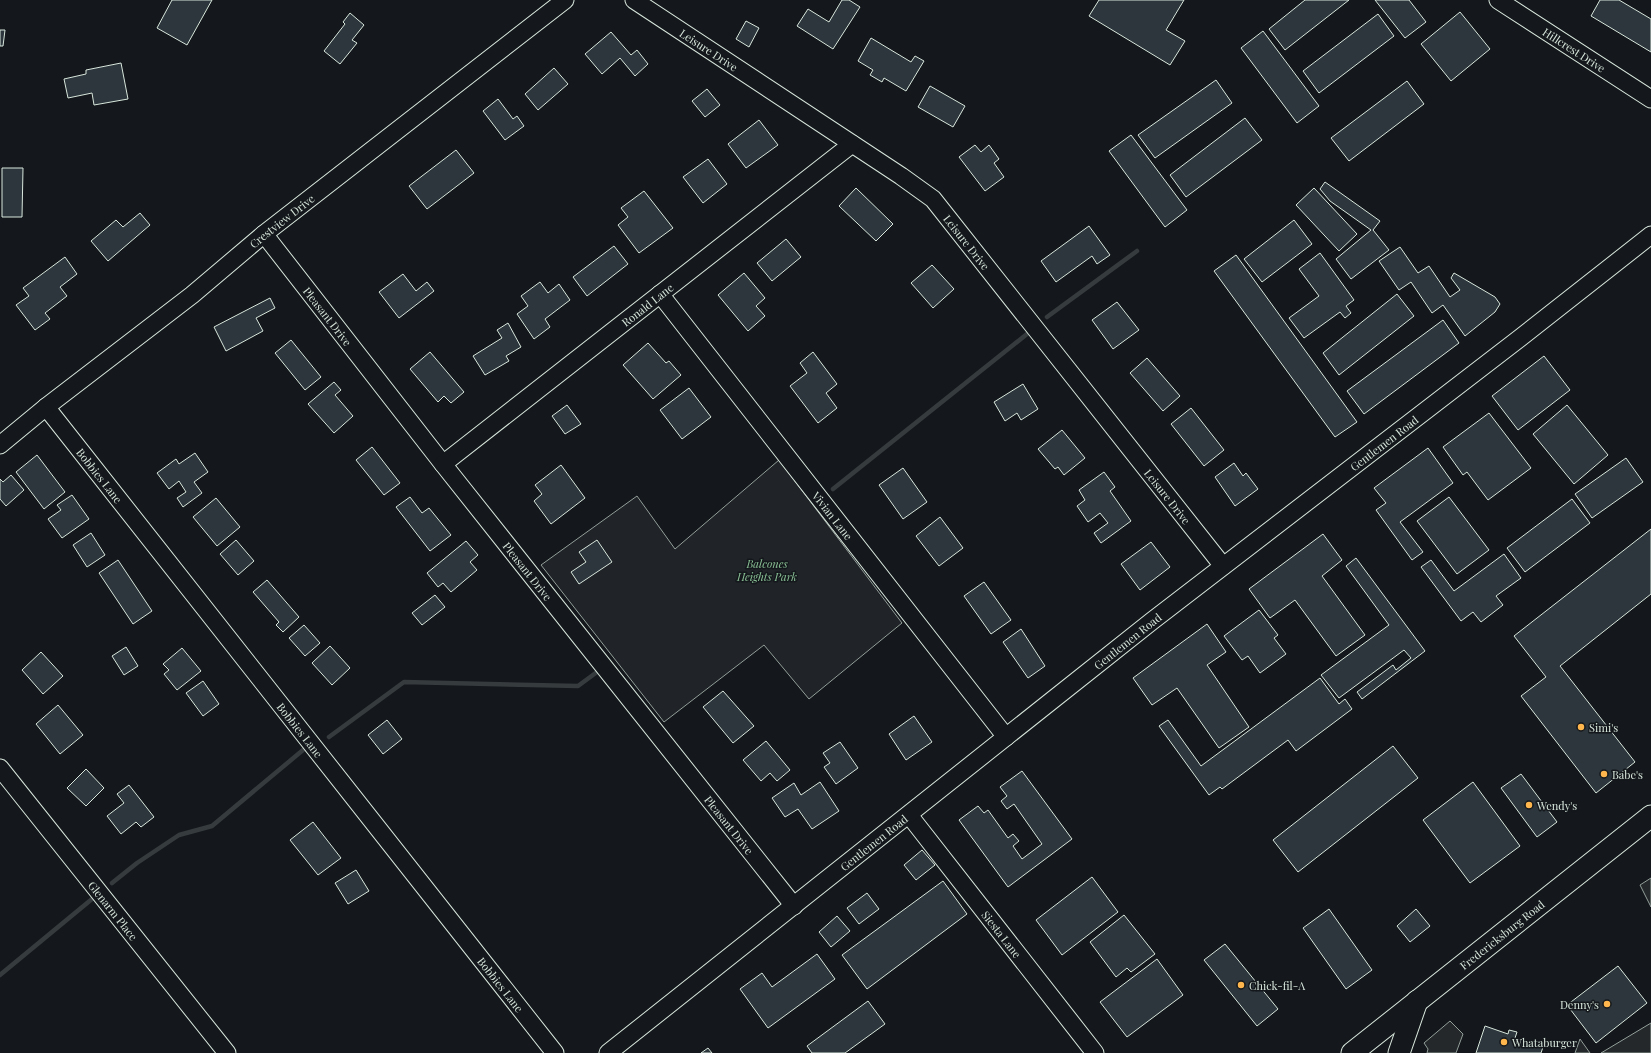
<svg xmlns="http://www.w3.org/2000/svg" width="1651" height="1053" font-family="'Playfair Display',serif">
<rect width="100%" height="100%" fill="#14181c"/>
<path fill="#202428" stroke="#939e99" d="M 779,460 L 902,623 L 809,699 L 764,645 L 664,722 L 541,565 L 637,496 L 675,549 Z"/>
<path fill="#24282b" stroke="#939e99" d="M 1651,878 L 1651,907 L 1640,885 Z
M 1450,1021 L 1463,1034 L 1456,1053 L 1427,1053 L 1428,1049 L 1424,1043 Z
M 1651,1023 L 1651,1053 L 1601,1053 Z
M 1580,1039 L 1590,1053 L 1575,1053 Z"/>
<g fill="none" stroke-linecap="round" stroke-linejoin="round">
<path stroke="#363b3e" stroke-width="4.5" d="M 1047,317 L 1137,251
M 833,489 L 1027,334
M 329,737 L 404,682 L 578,686 L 597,672
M 112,883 L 137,863 L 179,835 L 212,826 L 303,750
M 0,975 L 92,899"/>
</g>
<path fill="#2c363c" stroke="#d8e6dc" d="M 172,0 L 212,0 L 187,45 L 157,28 Z
M 842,0 L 849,0 L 860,7 L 833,49 L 797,26 L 808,9 L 829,22 Z
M 1099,0 L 1184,0 L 1166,30 L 1185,41 L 1170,65 L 1089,16 Z
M 1305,0 L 1349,0 L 1285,50 L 1269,29 Z
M 1375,0 L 1409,0 L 1426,22 L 1405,38 Z
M 1600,0 L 1619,0 L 1651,19 L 1651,52 L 1591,16 Z
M 1460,12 L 1490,49 L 1451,81 L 1421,44 Z
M 350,13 L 364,25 L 352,40 L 357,43 L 340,64 L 324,51 L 345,24 L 343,22 Z
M 1378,14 L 1394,36 L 1319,93 L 1303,71 Z
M 746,21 L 759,28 L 749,47 L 736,39 Z
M 0,30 L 5,30 L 3,46 L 0,46 Z
M 1263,31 L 1319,106 L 1297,123 L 1241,48 Z
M 611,32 L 631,55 L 637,50 L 648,64 L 635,76 L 620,58 L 602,74 L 585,54 Z
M 871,38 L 911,62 L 915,56 L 924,61 L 906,91 L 884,78 L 882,82 L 870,75 L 873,70 L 858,61 Z
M 121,63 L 128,99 L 94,105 L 92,93 L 68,98 L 64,79 L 86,74 L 86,70 Z
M 554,68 L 568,84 L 538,110 L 525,94 Z
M 1216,80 L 1232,103 L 1155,158 L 1138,135 Z
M 1407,81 L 1424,104 L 1349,161 L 1331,138 Z
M 930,86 L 965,106 L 953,127 L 918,107 Z
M 707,89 L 720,105 L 705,117 L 692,101 Z
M 498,99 L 513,119 L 517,116 L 524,126 L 505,140 L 483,111 Z
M 1245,118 L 1262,140 L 1186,197 L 1170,175 Z
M 759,120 L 778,145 L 746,168 L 728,144 Z
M 1131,135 L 1187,210 L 1165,227 L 1109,151 Z
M 975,145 L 981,152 L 989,145 L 999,159 L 994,163 L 1004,177 L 985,191 L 959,157 Z
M 456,150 L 474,173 L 427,209 L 409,186 Z
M 708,159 L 727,184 L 703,203 L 683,177 Z
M 2,168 L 23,168 L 22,217 L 2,217 Z
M 1325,182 L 1380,221 L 1373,230 L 1389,250 L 1351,279 L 1336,259 L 1371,230 L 1330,201 L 1320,189 Z
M 856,188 L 893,224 L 876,241 L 839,206 Z
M 1314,188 L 1357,234 L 1339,251 L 1296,205 Z
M 644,191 L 673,228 L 639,253 L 618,225 L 628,217 L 621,208 Z
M 140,213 L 150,225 L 108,261 L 91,241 L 116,220 L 123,227 Z
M 1294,220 L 1312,244 L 1262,282 L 1244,259 Z
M 1089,226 L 1110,255 L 1097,264 L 1092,256 L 1056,282 L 1041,261 Z
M 786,239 L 801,257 L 772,281 L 757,263 Z
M 614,246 L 628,264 L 587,296 L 573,277 Z
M 1400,247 L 1418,273 L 1429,266 L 1450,297 L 1460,290 L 1451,278 L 1454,273 L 1495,297 L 1500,304 L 1495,312 L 1465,336 L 1443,305 L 1432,313 L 1411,282 L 1399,290 L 1379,261 Z
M 1320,253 L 1354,300 L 1346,306 L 1351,313 L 1345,318 L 1340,312 L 1304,338 L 1289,318 L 1319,296 L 1299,269 Z
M 1236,255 L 1357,422 L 1335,437 L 1214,271 Z
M 65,257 L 77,274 L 60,287 L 67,296 L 45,313 L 50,319 L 35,330 L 16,305 L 29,296 L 23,288 Z
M 932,265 L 954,289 L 933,308 L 911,283 Z
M 744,273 L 765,298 L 756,306 L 765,316 L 748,331 L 718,295 Z
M 403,274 L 416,291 L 427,282 L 434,291 L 399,318 L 379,292 Z
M 540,282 L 548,293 L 559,284 L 570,300 L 545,319 L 550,327 L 534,339 L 517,314 L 528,306 L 521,296 Z
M 1397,294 L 1414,316 L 1339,375 L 1323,353 Z
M 270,298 L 275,308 L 256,318 L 263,331 L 226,351 L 214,327 Z
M 1117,302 L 1139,330 L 1113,349 L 1092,320 Z
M 1443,320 L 1459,343 L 1364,414 L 1347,391 Z
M 508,323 L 521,347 L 506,356 L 509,361 L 485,375 L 473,356 L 502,338 L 497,330 Z
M 291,340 L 321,377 L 305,390 L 275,353 Z
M 648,343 L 666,363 L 669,361 L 681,375 L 653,399 L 623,365 Z
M 430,352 L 464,392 L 451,403 L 444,396 L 438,402 L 410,369 Z
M 813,352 L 837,384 L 826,393 L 837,408 L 818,423 L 790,386 L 807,373 L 800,363 Z
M 1544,356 L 1570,390 L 1518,430 L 1492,396 Z
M 1147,358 L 1180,396 L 1163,411 L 1130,373 Z
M 334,382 L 341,390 L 335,395 L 353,416 L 334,433 L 308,404 Z
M 1023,384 L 1038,409 L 1021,420 L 1017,413 L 1005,421 L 994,402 Z
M 689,388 L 711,417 L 682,439 L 660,410 Z
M 567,405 L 581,424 L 565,434 L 552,416 Z
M 1567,405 L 1608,455 L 1574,484 L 1533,434 Z
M 1191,408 L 1224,450 L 1204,466 L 1171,424 Z
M 1489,413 L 1531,468 L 1488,500 L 1467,472 L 1463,475 L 1443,447 Z
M 1062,430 L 1085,458 L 1064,475 L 1058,467 L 1055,469 L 1038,449 Z
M 372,447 L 400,483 L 384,495 L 356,460 Z
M 1428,448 L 1453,483 L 1400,522 L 1423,552 L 1412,560 L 1376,510 L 1386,503 L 1374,488 Z
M 195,453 L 208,472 L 194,482 L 202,493 L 183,507 L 177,498 L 186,492 L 179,481 L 169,489 L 157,473 L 176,459 L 179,464 Z
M 37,455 L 65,492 L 44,509 L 16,472 Z
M 1626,458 L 1643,482 L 1592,518 L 1575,494 Z
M 1234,463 L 1243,476 L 1246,473 L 1258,489 L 1235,506 L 1215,477 Z
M 561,465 L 585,498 L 551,524 L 534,501 L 542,494 L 535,485 Z
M 903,468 L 927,502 L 903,519 L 879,485 Z
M 1104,472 L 1115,487 L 1110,491 L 1131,521 L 1101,543 L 1094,533 L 1108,523 L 1100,513 L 1088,522 L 1077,506 L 1085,500 L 1079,490 Z
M 11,475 L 24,490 L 6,506 L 0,499 L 0,479 L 3,482 Z
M 72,495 L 89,519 L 62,538 L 48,519 L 61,510 L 57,505 Z
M 410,497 L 422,513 L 429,508 L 451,535 L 430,551 L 396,507 Z
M 1449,497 L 1489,550 L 1457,574 L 1417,521 Z
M 216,498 L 240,527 L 217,546 L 193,517 Z
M 1572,499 L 1590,523 L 1525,572 L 1507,548 Z
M 940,517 L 963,548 L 939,566 L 916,536 Z
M 1651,529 L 1651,594 L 1560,666 L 1635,762 L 1596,793 L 1521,696 L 1546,677 L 1514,636 Z
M 91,533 L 105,555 L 87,567 L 73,545 Z
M 1323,534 L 1342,560 L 1322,576 L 1365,635 L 1336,656 L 1295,600 L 1270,618 L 1249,589 Z
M 236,540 L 254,561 L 238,575 L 220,554 Z
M 597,540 L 612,562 L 579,584 L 571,572 L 586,562 L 579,552 Z
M 466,541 L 478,555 L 470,562 L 477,570 L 451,592 L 443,583 L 438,587 L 427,573 Z
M 1151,542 L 1170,567 L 1140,590 L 1121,564 Z
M 1504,554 L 1521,578 L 1496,596 L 1503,605 L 1481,622 L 1473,612 L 1461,621 L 1421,567 L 1431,560 L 1454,591 Z
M 1356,558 L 1425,651 L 1362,699 L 1357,692 L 1393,665 L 1396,670 L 1411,658 L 1404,650 L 1339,698 L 1321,675 L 1389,625 L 1346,566 Z
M 118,560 L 152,611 L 133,624 L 99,573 Z
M 267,580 L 299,617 L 283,632 L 276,625 L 279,622 L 253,592 Z
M 984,582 L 1011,620 L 991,634 L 964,596 Z
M 435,595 L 445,607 L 422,625 L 412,613 Z
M 1259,610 L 1278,635 L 1274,638 L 1286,654 L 1260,673 L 1248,656 L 1242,660 L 1224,636 Z
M 1207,624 L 1226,652 L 1207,665 L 1249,727 L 1219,748 L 1177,688 L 1152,705 L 1133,678 Z
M 304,625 L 320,643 L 305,656 L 289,638 Z
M 1021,629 L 1045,666 L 1028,678 L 1003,642 Z
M 330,646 L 350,668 L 332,685 L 312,663 Z
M 126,647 L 138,666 L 124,675 L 112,656 Z
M 182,648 L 201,671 L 177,690 L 164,674 L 169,670 L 163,664 Z
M 41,652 L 63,676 L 43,694 L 22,670 Z
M 1320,678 L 1339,704 L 1345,699 L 1352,709 L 1296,751 L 1288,740 L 1222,789 L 1220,787 L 1209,795 L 1159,726 L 1168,720 L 1201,766 Z
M 203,681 L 219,704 L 203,716 L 186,693 Z
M 723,691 L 754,726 L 733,743 L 703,707 Z
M 58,705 L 83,735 L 60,754 L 36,724 Z
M 914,716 L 932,742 L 906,760 L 889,734 Z
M 387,720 L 402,739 L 383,754 L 368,735 Z
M 766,741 L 790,770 L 777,781 L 770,773 L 761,781 L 743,760 Z
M 840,742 L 858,768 L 836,784 L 824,767 L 830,763 L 823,753 Z
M 1393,746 L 1418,778 L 1298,872 L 1273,840 Z
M 86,769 L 104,788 L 86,806 L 67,788 Z
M 1022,771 L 1072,839 L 1008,887 L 959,820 L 978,806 L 984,813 L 988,810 L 1008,838 L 1013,834 L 1019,841 L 1013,846 L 1022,859 L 1042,844 L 1014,804 L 1007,809 L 1001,801 L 1007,796 L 1000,787 Z
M 1521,774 L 1557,822 L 1537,837 L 1501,788 Z
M 820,782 L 839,811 L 812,829 L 798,809 L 785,817 L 772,798 L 794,783 L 801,795 Z
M 1473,782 L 1520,846 L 1470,883 L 1423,820 Z
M 129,785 L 154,817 L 141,827 L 136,822 L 121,834 L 107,816 L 124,803 L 117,794 Z
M 313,822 L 341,858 L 318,875 L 290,840 Z
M 922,850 L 935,865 L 916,880 L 904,865 Z
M 356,870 L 369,891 L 348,904 L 335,883 Z
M 1092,877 L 1118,912 L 1062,955 L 1036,920 Z
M 943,881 L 967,914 L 867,989 L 842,955 Z
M 867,893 L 879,909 L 859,924 L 847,908 Z
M 1329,909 L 1372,970 L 1346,989 L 1303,928 Z
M 1416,909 L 1430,926 L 1410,942 L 1397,926 Z
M 1124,915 L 1155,954 L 1131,972 L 1127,968 L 1116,977 L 1090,942 Z
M 837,916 L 850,931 L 831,947 L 819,932 Z
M 1225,944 L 1278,1009 L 1257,1026 L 1204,960 Z
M 817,954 L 835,979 L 768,1028 L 740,989 L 762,973 L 772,987 Z
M 1157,959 L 1183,995 L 1127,1037 L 1100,1002 Z
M 1618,966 L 1647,1003 L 1596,1043 L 1567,1005 Z
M 868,1001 L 885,1024 L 845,1053 L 812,1053 L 807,1046 Z
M 1485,1026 L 1508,1034 L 1509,1030 L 1517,1032 L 1515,1038 L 1543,1047 L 1541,1053 L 1476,1053 Z
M 708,1048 L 712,1053 L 701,1053 Z"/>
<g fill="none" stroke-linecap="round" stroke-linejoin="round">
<g stroke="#d8e6dc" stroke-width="19">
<g id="minor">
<path id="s1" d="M 634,0 L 901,176 L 933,199 L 1223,566"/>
<path id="s2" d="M 1498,0 L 1651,99"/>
<path id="s3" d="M 264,234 L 443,464 L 794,906"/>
<path id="s4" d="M 660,294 L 1006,737"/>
<path id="s5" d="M 46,407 L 555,1053"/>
<path id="s6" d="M 0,445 L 46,407 L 192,295 L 264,234 L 565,0"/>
<path id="s7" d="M 443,464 L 852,144"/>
<path id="s8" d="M 0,768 L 227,1053"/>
<path id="s9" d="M 909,815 L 1095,1053"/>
<path id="s10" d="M 608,1053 L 1152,621 L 1520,338 L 1651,235"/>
</g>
</g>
<g stroke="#d8e6dc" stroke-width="23">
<g id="major">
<path id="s11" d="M 1352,1053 L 1651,816"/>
<path d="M 1399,1053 L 1417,1001"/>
</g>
</g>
<use href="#minor" stroke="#14181c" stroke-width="17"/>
<use href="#major" stroke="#14181c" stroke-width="21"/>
</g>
<g fill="#ffb74d" stroke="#14181c" stroke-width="1.5">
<circle cx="1581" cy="727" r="4"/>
<circle cx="1604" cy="774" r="4"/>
<circle cx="1529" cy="805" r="4"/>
<circle cx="1241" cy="985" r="4"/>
<circle cx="1607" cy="1004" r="4"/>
<circle cx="1504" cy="1042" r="4"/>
</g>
<g text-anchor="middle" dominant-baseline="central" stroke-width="3" stroke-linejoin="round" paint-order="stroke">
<g font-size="11" fill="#d8e6dc" stroke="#14181c">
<text stroke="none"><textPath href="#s1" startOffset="90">Leisure Drive</textPath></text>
<text stroke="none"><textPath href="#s2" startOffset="91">Hillcrest Drive</textPath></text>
<text stroke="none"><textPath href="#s6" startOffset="360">Crestview Drive</textPath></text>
<text stroke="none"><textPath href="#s1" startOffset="414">Leisure Drive</textPath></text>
<text stroke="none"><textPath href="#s7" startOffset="259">Ronald Lane</textPath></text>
<text stroke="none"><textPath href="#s3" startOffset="104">Pleasant Drive</textPath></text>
<text stroke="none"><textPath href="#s10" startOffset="987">Gentlemen Road</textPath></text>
<text stroke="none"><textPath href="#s5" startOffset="87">Bobbies Lane</textPath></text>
<text stroke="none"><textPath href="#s1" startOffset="738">Leisure Drive</textPath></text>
<text stroke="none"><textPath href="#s4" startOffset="281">Vivian Lane</textPath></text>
<text stroke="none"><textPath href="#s3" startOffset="428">Pleasant Drive</textPath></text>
<text stroke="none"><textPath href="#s10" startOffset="663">Gentlemen Road</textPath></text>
<text stroke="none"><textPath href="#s5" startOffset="411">Bobbies Lane</textPath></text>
<text stroke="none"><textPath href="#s3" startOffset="752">Pleasant Drive</textPath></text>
<text stroke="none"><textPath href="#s10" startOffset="339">Gentlemen Road</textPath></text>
<text stroke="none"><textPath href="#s8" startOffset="182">Glenarm Place</textPath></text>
<text stroke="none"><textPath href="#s9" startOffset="151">Siesta Lane</textPath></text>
<text stroke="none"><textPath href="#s11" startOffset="191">Fredericksburg Road</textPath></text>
<text stroke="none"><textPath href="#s5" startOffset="735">Bobbies Lane</textPath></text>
</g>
<g font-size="11" font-style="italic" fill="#8ac095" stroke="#14181c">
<text x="767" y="563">Balcones<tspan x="767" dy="13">Heights Park</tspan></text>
</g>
<g font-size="11" fill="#d8e6dc" stroke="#14181c" text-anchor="start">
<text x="1589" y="727">Simi's</text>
<text x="1612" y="774">Babe's</text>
<text x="1537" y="805">Wendy's</text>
<text x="1249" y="985">Chick-fil-A</text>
<text x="1599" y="1004" text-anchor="end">Denny's</text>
<text x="1512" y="1042">Whataburger</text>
</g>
</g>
</svg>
